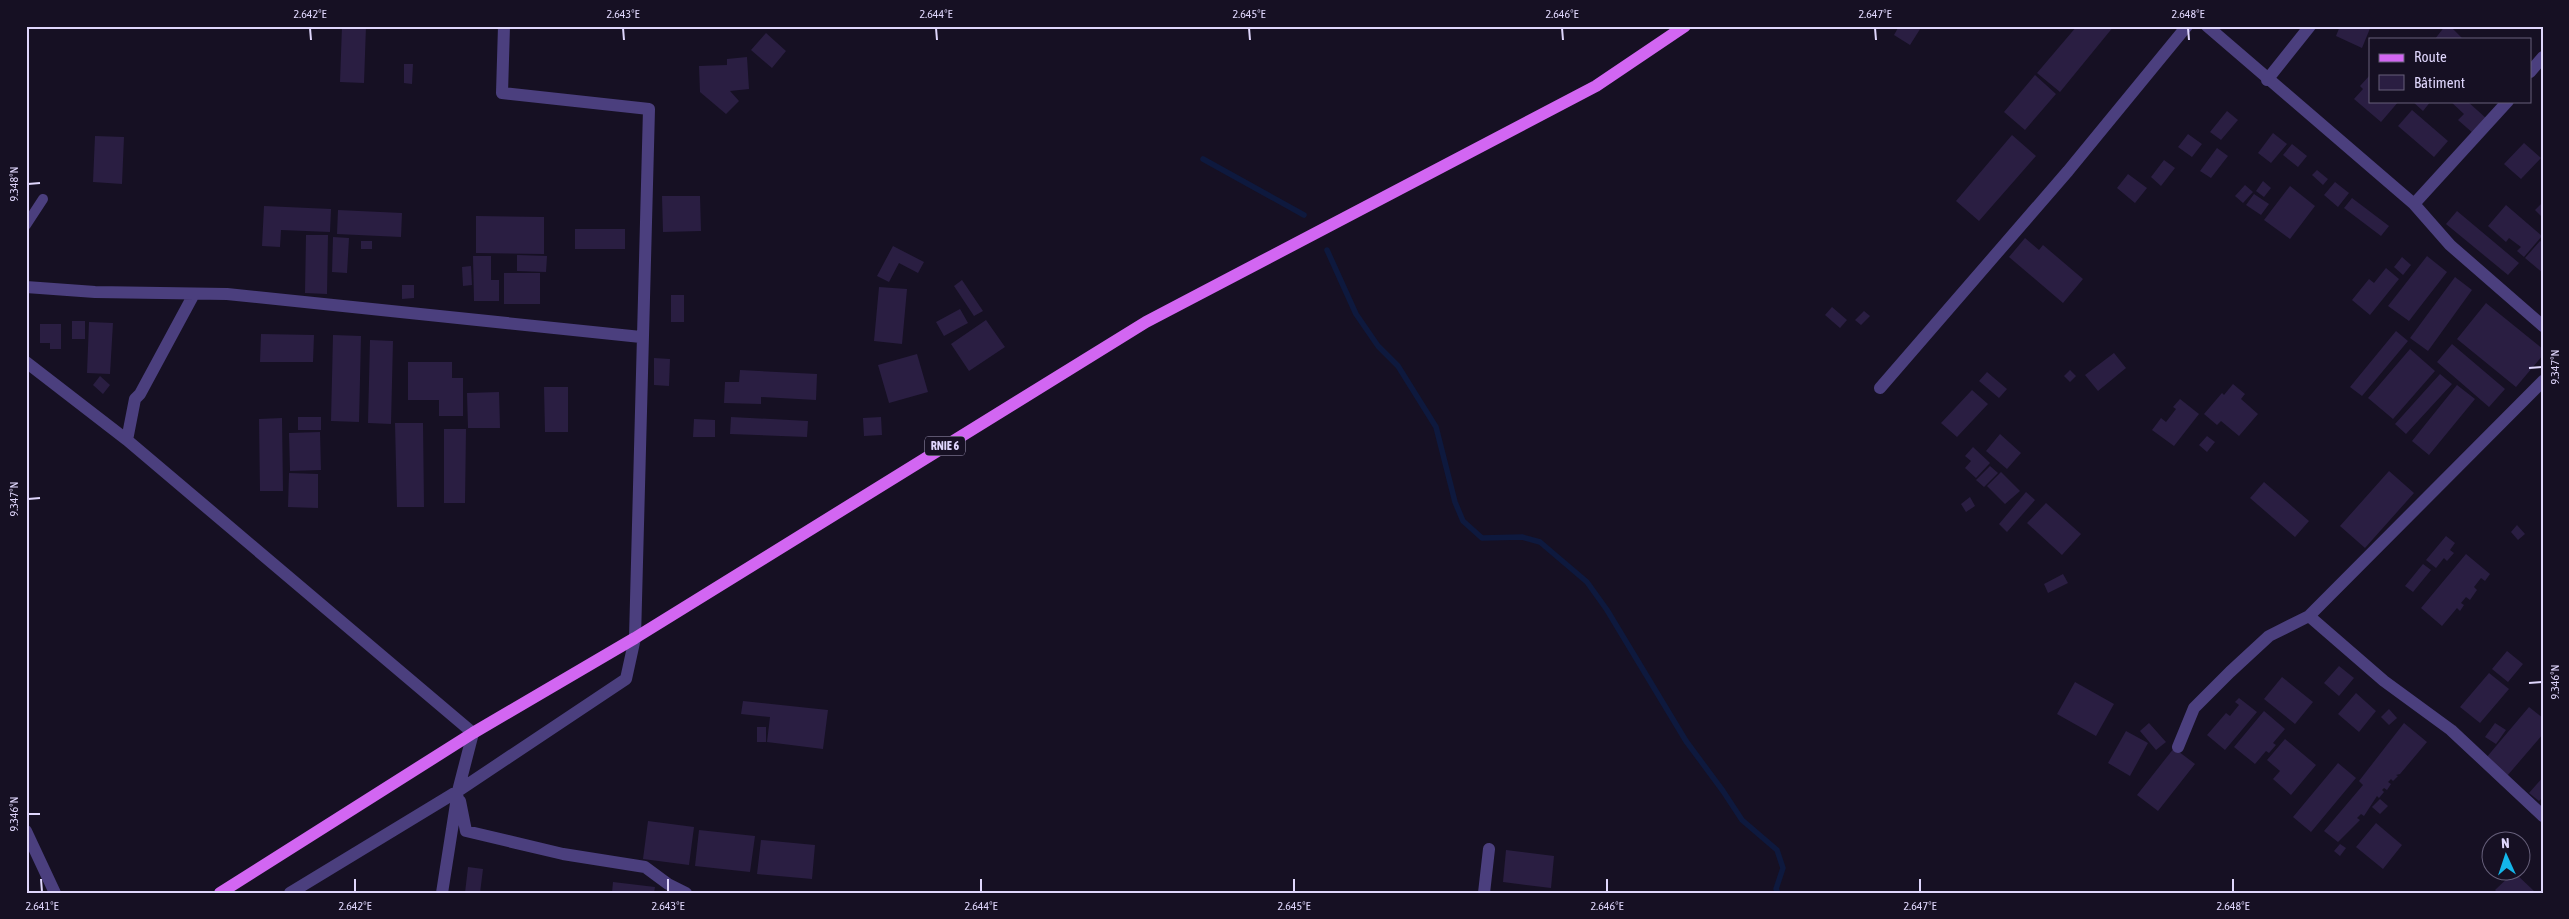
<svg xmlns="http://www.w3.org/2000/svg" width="2569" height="919" font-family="'Asap Condensed',sans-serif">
<rect width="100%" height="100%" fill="#161023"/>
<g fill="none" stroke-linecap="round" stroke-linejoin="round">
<path stroke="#0e193e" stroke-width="5.5" d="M 1203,159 L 1304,215
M 1327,250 L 1356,314 L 1378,346 L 1398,366 L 1436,427 L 1455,502 L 1463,521 L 1482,538 L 1522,537 L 1540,542 L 1587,582 L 1607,610 L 1686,741 L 1723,791 L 1742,820 L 1777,850 L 1783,868 L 1776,889 L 1778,893"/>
</g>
<path fill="#2a1e42" d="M 342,26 L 366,26 L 364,83 L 340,82 Z
M 1899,26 L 1922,26 L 1910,45 L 1894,35 Z
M 2077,26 L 2114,26 L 2060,92 L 2037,73 Z
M 2340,26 L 2371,26 L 2362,48 L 2336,36 Z
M 2445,26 L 2450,26 L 2463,39 L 2435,39 Z
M 766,33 L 786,51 L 772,68 L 751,50 Z
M 747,57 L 749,89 L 730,91 L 739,101 L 726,114 L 700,92 L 699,66 L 727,65 L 727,59 Z
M 404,64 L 413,64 L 412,84 L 404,83 Z
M 2035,75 L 2056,94 L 2025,130 L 2004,112 Z
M 2370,75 L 2370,101 L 2399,101 L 2381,122 L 2354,99 L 2363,89 L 2360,86 Z
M 2412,101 L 2431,101 L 2423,111 Z
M 2450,101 L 2467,101 L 2487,119 L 2474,134 L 2458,120 L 2464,114 Z
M 2412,110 L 2448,141 L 2434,157 L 2398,126 Z
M 2227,111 L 2238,120 L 2221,140 L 2210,132 Z
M 2273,133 L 2287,144 L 2271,163 L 2258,153 Z
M 2188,134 L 2202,144 L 2192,157 L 2178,147 Z
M 2012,135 L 2036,156 L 1979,221 L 1956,201 Z
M 95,136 L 124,137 L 122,184 L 93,182 Z
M 2524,143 L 2541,158 L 2521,179 L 2504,164 Z
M 2292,144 L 2307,156 L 2298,167 L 2283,155 Z
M 2217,148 L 2228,156 L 2211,178 L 2200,171 Z
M 2164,160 L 2175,168 L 2161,186 L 2151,177 Z
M 2317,170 L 2328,179 L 2323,185 L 2312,175 Z
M 2128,174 L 2147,188 L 2135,203 L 2117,188 Z
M 2263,181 L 2271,188 L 2264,197 L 2256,191 Z
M 2335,182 L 2349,193 L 2338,207 L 2324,195 Z
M 2245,185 L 2253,192 L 2243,203 L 2235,196 Z
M 2290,186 L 2315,206 L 2290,239 L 2264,220 Z
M 2254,194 L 2269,204 L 2261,215 L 2246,205 Z
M 662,196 L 700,196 L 701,231 L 663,232 Z
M 2352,198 L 2389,226 L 2381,236 L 2344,208 Z
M 2543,202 L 2543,218 L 2535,210 Z
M 2506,205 L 2542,236 L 2524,257 L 2517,251 L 2521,247 L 2509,238 L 2506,242 L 2488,226 Z
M 264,206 L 331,209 L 330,232 L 281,230 L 280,247 L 262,246 Z
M 338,210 L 402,213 L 401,237 L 337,234 Z
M 2457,211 L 2519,263 L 2508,275 L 2446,224 Z
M 476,216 L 544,217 L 544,254 L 476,253 Z
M 575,229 L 625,229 L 625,249 L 575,249 Z
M 306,235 L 328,235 L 327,294 L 305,293 Z
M 333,237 L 349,238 L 347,273 L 332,272 Z
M 2025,238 L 2039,250 L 2043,245 L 2083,279 L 2063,303 L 2009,257 Z
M 361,241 L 372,241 L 372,249 L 361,249 Z
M 2540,241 L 2543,243 L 2543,273 L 2525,258 Z
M 893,246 L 924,262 L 918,273 L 899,263 L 889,282 L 877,276 Z
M 517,255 L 547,256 L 546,272 L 517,271 Z
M 473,256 L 491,256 L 491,280 L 499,280 L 499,301 L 474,301 Z
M 2427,256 L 2447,272 L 2409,321 L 2388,306 Z
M 2402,257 L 2411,265 L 2403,275 L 2394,267 Z
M 471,266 L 472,285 L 463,286 L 462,267 Z
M 2386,268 L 2399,279 L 2370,315 L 2352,300 L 2369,279 L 2374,283 Z
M 504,273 L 540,273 L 540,304 L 504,304 Z
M 2455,277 L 2472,290 L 2428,351 L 2410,338 Z
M 962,280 L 983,311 L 974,316 L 954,286 Z
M 402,285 L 414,285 L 414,298 L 402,299 Z
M 879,287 L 907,289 L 902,344 L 874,341 Z
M 671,295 L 684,295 L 684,322 L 671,322 Z
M 2486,303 L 2543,349 L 2543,355 L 2516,387 L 2457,339 Z
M 1832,307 L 1847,320 L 1840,328 L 1825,315 Z
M 960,309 L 968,323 L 944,336 L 936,322 Z
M 1864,311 L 1870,316 L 1861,325 L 1855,320 Z
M 986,320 L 1005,347 L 969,371 L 951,344 Z
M 72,321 L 85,321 L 85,339 L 72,339 Z
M 89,322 L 113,323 L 110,374 L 87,373 Z
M 40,324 L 61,324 L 61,349 L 50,349 L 50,343 L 40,343 Z
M 2396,331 L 2408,341 L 2362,396 L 2350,387 Z
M 261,334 L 314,335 L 313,362 L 260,362 Z
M 333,335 L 361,336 L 359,422 L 331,421 Z
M 370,340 L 393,341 L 391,424 L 368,423 Z
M 2452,344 L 2505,389 L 2489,407 L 2437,362 Z
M 2410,349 L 2435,371 L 2393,419 L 2368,398 Z
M 2114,353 L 2126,368 L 2098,391 L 2085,375 Z
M 917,354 L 928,392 L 889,403 L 878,365 Z
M 654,358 L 670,359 L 669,386 L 654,385 Z
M 408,362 L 452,362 L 452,378 L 463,378 L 463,416 L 439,416 L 439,400 L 408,400 Z
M 740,370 L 817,374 L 816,400 L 761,397 L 761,404 L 724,403 L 725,382 L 739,382 Z
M 2070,370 L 2076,376 L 2070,382 L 2064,376 Z
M 1987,372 L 2007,389 L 1999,398 L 1979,381 Z
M 2440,374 L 2452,384 L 2406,434 L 2395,424 Z
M 100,376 L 110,385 L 103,394 L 93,385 Z
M 2233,384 L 2245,394 L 2241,399 L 2258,414 L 2239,436 L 2221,421 L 2217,425 L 2204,414 L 2222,393 L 2224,395 Z
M 2457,385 L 2475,399 L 2429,455 L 2412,441 Z
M 544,387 L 568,387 L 568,432 L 545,432 Z
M 1972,390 L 1988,404 L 1957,437 L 1941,423 Z
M 499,392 L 500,428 L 468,428 L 467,393 Z
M 2180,399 L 2199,414 L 2174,446 L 2152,430 L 2161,418 L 2166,422 L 2176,409 L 2173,407 Z
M 298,417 L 321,417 L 321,430 L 298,430 Z
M 731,417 L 808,421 L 807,437 L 730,434 Z
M 881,417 L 882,435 L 864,436 L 863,418 Z
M 282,418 L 283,491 L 260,491 L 259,419 Z
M 694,419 L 715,420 L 715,437 L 693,437 Z
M 395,423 L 423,423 L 424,507 L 397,507 Z
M 444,429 L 466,429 L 465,503 L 444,503 Z
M 320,432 L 321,470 L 290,471 L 289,433 Z
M 2000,434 L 2021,453 L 2007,469 L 1986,451 Z
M 2207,436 L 2215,442 L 2207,452 L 2199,445 Z
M 1973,447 L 1990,463 L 1976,478 L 1965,468 L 1971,461 L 1965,456 Z
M 1990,466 L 1998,473 L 1984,487 L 1976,480 Z
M 2389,471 L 2414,493 L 2365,548 L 2340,526 Z
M 2001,472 L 2020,491 L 2005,504 L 1987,486 Z
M 289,473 L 318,474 L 318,508 L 288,507 Z
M 2264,482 L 2309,521 L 2295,537 L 2250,498 Z
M 2026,492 L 2035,500 L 2007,532 L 1999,524 Z
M 1970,497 L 1975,506 L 1966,512 L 1961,504 Z
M 2046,503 L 2081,534 L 2062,555 L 2027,523 Z
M 2517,525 L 2525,534 L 2518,540 L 2511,532 Z
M 2446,536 L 2455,543 L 2450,550 L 2454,553 L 2447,561 L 2444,558 L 2436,568 L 2426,560 Z
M 2466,554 L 2490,574 L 2485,581 L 2481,578 L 2474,587 L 2477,590 L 2470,600 L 2466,597 L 2461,603 L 2464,605 L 2460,611 L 2457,608 L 2442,626 L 2421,608 Z
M 2423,564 L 2431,570 L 2413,592 L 2405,586 Z
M 2063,574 L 2068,583 L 2048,593 L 2044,584 Z
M 2507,651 L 2523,664 L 2508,682 L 2492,669 Z
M 2339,666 L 2354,678 L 2339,696 L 2324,683 Z
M 2489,673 L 2509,689 L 2480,723 L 2460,707 Z
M 2282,677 L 2313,702 L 2295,724 L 2264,699 Z
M 2075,682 L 2114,704 L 2096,736 L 2057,714 Z
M 2356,693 L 2376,711 L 2359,732 L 2338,714 Z
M 2239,698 L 2257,712 L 2225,750 L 2207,735 L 2226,713 L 2230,716 L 2239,705 L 2235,702 Z
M 743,701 L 828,710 L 823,749 L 767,742 L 770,717 L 741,714 Z
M 2529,707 L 2543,718 L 2543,734 L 2507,776 L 2486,758 Z
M 2389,709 L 2397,718 L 2389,725 L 2381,717 Z
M 2264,711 L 2285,729 L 2273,743 L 2276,745 L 2269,753 L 2266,751 L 2255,764 L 2234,747 Z
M 2149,723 L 2166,742 L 2156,750 L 2140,731 Z
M 2404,723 L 2427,742 L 2400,774 L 2396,775 L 2398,776 L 2393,781 L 2391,779 L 2388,782 L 2391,784 L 2387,790 L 2384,788 L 2382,790 L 2384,792 L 2379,798 L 2377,796 L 2364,816 L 2361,814 L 2357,818 L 2360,820 L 2338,842 L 2324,831 L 2363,785 L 2359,781 Z
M 2495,723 L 2506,730 L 2496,744 L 2485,737 Z
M 757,727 L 766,727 L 766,742 L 757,742 Z
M 2126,731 L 2148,743 L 2130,776 L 2108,763 Z
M 2285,739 L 2316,765 L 2291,795 L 2273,779 L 2280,771 L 2267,760 Z
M 2174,748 L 2195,764 L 2158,811 L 2137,795 Z
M 2338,763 L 2356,778 L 2311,832 L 2293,817 Z
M 2543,777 L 2543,797 L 2539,801 L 2529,793 Z
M 2380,799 L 2388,806 L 2380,814 L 2372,807 Z
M 648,821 L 694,827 L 689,865 L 643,859 Z
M 2376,823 L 2402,845 L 2383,869 L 2356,847 Z
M 699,830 L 755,836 L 750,872 L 695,866 Z
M 761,840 L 815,845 L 812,879 L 757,874 Z
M 2340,844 L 2346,848 L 2340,856 L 2334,851 Z
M 1506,850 L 1554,856 L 1551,888 L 1503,882 Z
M 468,867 L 483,869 L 480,893 L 465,893 Z
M 2514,872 L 2534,891 L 2532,893 L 2498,893 L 2495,890 Z
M 613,882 L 655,887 L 654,893 L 612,893 Z"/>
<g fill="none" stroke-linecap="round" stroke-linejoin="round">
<path stroke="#4b3f7e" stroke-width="10" d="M 26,225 L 43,199"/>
<path stroke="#4b3f7e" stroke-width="12" d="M 2207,26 L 2414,204 L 2450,245 L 2543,326
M 2530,72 L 2543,57
M 2267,80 L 2310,26
M 2414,204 L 2508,101
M 26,287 L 95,292 L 227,294 L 641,337
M 26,362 L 127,440 L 473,733 L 458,791 L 442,893
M 1880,388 L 2068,171 L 2187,26
M 127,440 L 135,399 L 140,394 L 194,294
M 2309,616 L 2384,681 L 2451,730 L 2543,816
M 2178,747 L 2194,708 L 2230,672 L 2269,636 L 2309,616 L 2543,381
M 460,801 L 466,831 L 563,854 L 645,867 L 668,884 L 686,893
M 26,831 L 55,893
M 290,893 L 458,791 L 626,679 L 635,638 L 649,109 L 502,93 L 504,26
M 1484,893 L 1489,849"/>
<path stroke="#d266f2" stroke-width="12" d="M 220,893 L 473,733 L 635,638 L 1146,322 L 1596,86 L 1685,26"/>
</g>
<path fill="none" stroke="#dfd6fc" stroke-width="2" d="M 310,28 L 311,40M 623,28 L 624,40M 936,28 L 937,40M 1249,28 L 1250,40M 1562,28 L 1563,40M 1875,28 L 1876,40M 2188,28 L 2189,40M 28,184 L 40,183M 2529,368 L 2542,367M 28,499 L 40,498M 2529,683 L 2542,682M 28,814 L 40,814M 41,879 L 42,892M 355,879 L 355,892M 668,879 L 668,892M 981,879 L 981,892M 1294,879 L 1294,892M 1607,879 L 1607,892M 1920,879 L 1920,892M 2233,879 L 2233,892"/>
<g text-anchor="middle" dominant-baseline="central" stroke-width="4" stroke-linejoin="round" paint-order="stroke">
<rect fill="#161023" stroke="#a39bbb" stroke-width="1" x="925" y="436.5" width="40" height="19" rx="4"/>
<g font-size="12" font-weight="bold" fill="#dfd6fc">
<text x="945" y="446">RNIE 6</text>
</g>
</g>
<rect width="2569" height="919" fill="none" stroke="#161023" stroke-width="55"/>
<rect x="2369" y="38" width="162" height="65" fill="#161023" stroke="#665f7a"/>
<rect x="2379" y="54" width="25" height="8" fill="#d266f2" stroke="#665f7a"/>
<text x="2414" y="62" font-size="15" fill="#dfd6fc">Route</text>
<rect x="2379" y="75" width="25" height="15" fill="#2a1e42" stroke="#665f7a"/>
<text x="2414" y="88" font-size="15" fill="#dfd6fc">Bâtiment</text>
<g transform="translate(2506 856) rotate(357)"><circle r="24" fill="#161023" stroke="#665f7a"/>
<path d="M0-4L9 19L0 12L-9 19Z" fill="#14b6ea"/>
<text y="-8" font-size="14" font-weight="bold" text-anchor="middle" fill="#dfd6fc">N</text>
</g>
<rect x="28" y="28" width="2514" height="864" fill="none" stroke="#dfd6fc" stroke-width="2"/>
<g font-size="12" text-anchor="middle" fill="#dfd6fc">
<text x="310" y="18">2.642°E</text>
<text x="623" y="18">2.643°E</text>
<text x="936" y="18">2.644°E</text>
<text x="1249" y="18">2.645°E</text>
<text x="1562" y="18">2.646°E</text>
<text x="1875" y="18">2.647°E</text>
<text x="2188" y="18">2.648°E</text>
<text transform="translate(14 184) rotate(-90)" y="4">9.348°N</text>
<text transform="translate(2555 367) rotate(-90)" y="4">9.347°N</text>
<text transform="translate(14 499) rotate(-90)" y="4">9.347°N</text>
<text transform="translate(2555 682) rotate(-90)" y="4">9.346°N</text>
<text transform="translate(14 814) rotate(-90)" y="4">9.346°N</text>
<text x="42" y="910">2.641°E</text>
<text x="355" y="910">2.642°E</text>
<text x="668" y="910">2.643°E</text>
<text x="981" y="910">2.644°E</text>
<text x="1294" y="910">2.645°E</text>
<text x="1607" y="910">2.646°E</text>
<text x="1920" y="910">2.647°E</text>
<text x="2233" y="910">2.648°E</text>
</g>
</svg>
